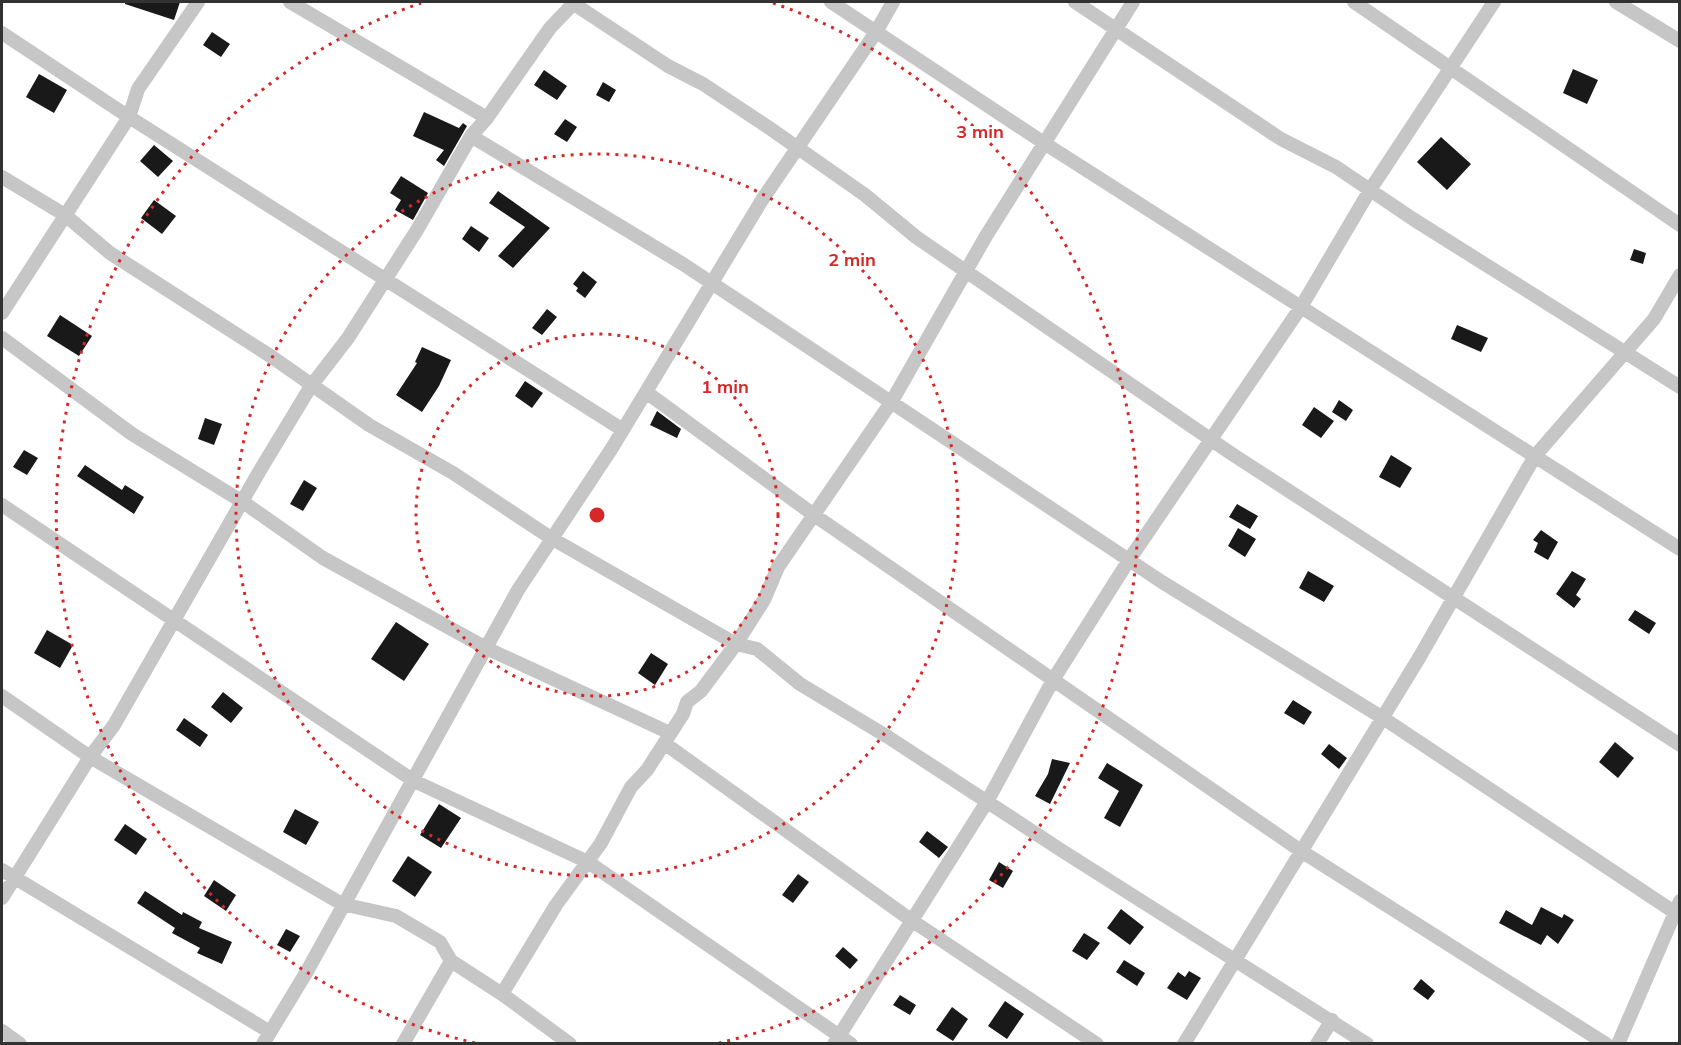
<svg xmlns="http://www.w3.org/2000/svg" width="1681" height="1045" font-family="Mulish,sans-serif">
<rect width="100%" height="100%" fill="#fff"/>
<path fill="#191919" d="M 125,2 L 180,2 L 174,20 L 125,4 Z
M 212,32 L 230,44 L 221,57 L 203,45 Z
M 1573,69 L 1598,80 L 1587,104 L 1563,93 Z
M 544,70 L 567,86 L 557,100 L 534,85 Z
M 39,74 L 67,90 L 54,113 L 26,97 Z
M 603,82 L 616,90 L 609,102 L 596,95 Z
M 424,112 L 459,128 L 463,123 L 467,126 L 444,166 L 436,160 L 444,150 L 413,136 Z
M 565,119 L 577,127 L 567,142 L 554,134 Z
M 1441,137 L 1471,164 L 1447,190 L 1417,162 Z
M 154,145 L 173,161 L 158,177 L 140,161 Z
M 401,176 L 428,193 L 413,220 L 395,210 L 401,200 L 390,193 Z
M 498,191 L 550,228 L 513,268 L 498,256 L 525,227 L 489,203 Z
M 154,200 L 176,216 L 162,234 L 141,218 Z
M 471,226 L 489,238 L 479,252 L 462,239 Z
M 1634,249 L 1646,253 L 1643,264 L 1630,260 Z
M 583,271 L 597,282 L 585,298 L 576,291 L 578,288 L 573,284 Z
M 547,309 L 557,317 L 542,335 L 532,328 Z
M 60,315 L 92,336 L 79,356 L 47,336 Z
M 1457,325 L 1488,338 L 1481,352 L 1451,339 Z
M 422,347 L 451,360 L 439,386 L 422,412 L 396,395 L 417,363 L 415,362 Z
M 525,381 L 543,393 L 532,408 L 515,396 Z
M 1339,400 L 1353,410 L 1346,421 L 1332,412 Z
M 1314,407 L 1334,421 L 1321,438 L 1302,425 Z
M 657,411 L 681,429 L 677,438 L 650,425 Z
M 205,418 L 222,424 L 214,445 L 198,439 Z
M 24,450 L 38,458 L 27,475 L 13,467 Z
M 1391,455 L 1412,468 L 1400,488 L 1379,477 Z
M 85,465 L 122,490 L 125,485 L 144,497 L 134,514 L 77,476 Z
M 304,480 L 317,488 L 303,511 L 290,504 Z
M 1237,504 L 1258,516 L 1250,529 L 1229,517 Z
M 1238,528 L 1256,539 L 1245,557 L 1228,546 Z
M 1541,530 L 1558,542 L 1548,560 L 1534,552 L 1538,543 L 1533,540 Z
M 1308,571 L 1334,586 L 1324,602 L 1299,588 Z
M 1572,571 L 1586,579 L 1576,595 L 1581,599 L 1574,608 L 1556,594 Z
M 1635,610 L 1656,623 L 1649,634 L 1628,620 Z
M 396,622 L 429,644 L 404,681 L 371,659 Z
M 47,630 L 73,645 L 60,668 L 34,653 Z
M 651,653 L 668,664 L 655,685 L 638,673 Z
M 223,692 L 243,708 L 231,723 L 211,707 Z
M 1293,700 L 1312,712 L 1304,725 L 1284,713 Z
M 184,718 L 208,735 L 200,747 L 176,730 Z
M 1615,742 L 1634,758 L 1618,778 L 1599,762 Z
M 1329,744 L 1347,758 L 1339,769 L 1321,754 Z
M 1052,759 L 1070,763 L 1050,804 L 1035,796 L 1048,774 Z
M 1107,763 L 1143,785 L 1120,827 L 1104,818 L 1119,791 L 1098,778 Z
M 439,804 L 461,818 L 441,848 L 420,835 Z
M 295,809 L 319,822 L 306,845 L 283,832 Z
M 125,824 L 147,839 L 136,855 L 114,840 Z
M 927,831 L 948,847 L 939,858 L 919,842 Z
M 408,856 L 432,872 L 415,897 L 392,881 Z
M 999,862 L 1013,871 L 1003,888 L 989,880 Z
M 798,874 L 809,882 L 793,903 L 782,895 Z
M 214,880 L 236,895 L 226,911 L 204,896 Z
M 145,891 L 182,915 L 183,912 L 202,922 L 199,928 L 232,942 L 222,964 L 197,953 L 200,948 L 172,933 L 175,928 L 137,903 Z
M 1541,907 L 1562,918 L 1564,914 L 1574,920 L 1558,944 L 1547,935 L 1541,945 L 1499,923 L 1506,910 L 1532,925 Z
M 1121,909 L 1144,927 L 1130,945 L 1107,928 Z
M 286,929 L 300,936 L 290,952 L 277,945 Z
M 1084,933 L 1100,943 L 1087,960 L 1072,951 Z
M 843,947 L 858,960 L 850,969 L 835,956 Z
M 1124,960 L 1145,973 L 1137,986 L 1116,972 Z
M 1189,971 L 1201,978 L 1187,1000 L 1167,988 L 1178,972 L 1185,977 Z
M 1421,979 L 1435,991 L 1428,1000 L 1413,989 Z
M 900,995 L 916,1005 L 910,1015 L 893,1005 Z
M 1005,1001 L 1024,1014 L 1007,1039 L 988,1026 Z
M 952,1007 L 968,1019 L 953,1041 L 936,1030 Z"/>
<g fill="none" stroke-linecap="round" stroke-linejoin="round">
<path stroke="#c6c6c6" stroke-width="14" d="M 290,2 L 487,118 L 471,136 L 683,264 L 1162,582 L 1383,718 L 1680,916
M 571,2 L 668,66 L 703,84 L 768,127 L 865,195 L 916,237 L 1232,454 L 1680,745
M 831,2 L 1044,143 L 1680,549
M 1075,2 L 1281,139 L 1336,167 L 1413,219 L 1680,387
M 1354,2 L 1680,225
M 1616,2 L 1680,41
M 2,33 L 129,117 L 623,430
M 487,118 L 550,28 L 575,2
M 2,177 L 65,215 L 110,253 L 272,357 L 369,425 L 453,473 L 551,538 L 736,644 L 757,649 L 800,684 L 888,737 L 1064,852 L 1367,1044
M 2,313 L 129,117 L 138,89 L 198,2
M 2,338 L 132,434 L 243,502 L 323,558 L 486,648 L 670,733
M 646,392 L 814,515 L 1301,851 L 1606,1044
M 2,505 L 414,781 L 588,862 L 851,1044
M 2,696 L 90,757 L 342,904 L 396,916 L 440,942 L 451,961 L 502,994 L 556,905 L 601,843 L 631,787 L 647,770 L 683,714 L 687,702 L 701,691 L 736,644 L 764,600 L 778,567 L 892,401 L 986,236 L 1133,2
M 664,743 L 911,920 L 1097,1044
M 2,870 L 270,1032
M 2,898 L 90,757 L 114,725 L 259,472 L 311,386 L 348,338 L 417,230 L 471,136
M 502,994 L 570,1044
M 2,1031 L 20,1044
M 263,1044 L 306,973 L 518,590 L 612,448 L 762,200 L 876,32 L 893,2
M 403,1044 L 451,961
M 834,1044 L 988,800 L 1053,680 L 1129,560 L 1301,307 L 1370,190 L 1494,2
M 1184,1044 L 1419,658 L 1535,456 L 1654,319 L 1680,275
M 1317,1044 L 1332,1020
M 1618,1044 L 1680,901"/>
</g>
<g fill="none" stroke="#d62828" stroke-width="3" stroke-dasharray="3 6">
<circle cx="597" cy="515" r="181"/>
<circle cx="597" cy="515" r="361"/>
<path d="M475 1043A542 542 0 0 1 421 3M773 3A542 542 0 0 1 719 1043"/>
</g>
<circle cx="597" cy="515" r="9" fill="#d62828" stroke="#fff" stroke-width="3"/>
<g font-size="18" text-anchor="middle" font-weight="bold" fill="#d62828" stroke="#fff" stroke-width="6" stroke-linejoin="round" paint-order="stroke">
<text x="980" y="138">3 min</text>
<text x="852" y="266">2 min</text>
<text x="725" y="393">1 min</text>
</g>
<rect width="1681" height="1045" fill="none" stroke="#323232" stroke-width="6"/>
</svg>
